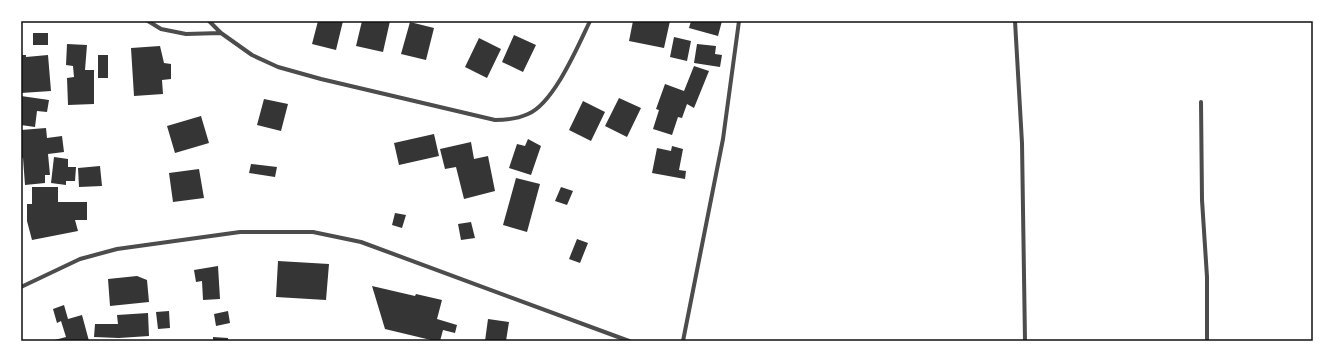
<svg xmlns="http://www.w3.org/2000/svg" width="1334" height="362" font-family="Karla,sans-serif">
<rect width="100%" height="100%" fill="#fff"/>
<path fill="#353535" d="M 318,21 L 343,21 L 336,50 L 312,44 Z
M 362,21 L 390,21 L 383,52 L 356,46 Z
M 633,21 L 670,21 L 664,48 L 629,41 Z
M 691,21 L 722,21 L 718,36 L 689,28 Z
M 410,22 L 434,28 L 426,60 L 401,54 Z
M 33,33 L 48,33 L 48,45 L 33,45 Z
M 514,35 L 536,45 L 523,72 L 502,62 Z
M 674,37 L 691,41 L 687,61 L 670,57 Z
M 479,38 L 501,49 L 487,78 L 465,67 Z
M 67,44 L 87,45 L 85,70 L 94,70 L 94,104 L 68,105 L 67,78 L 74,77 L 73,66 L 66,65 Z
M 697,44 L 716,46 L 715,54 L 722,55 L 720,67 L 694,63 Z
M 160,46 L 164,63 L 171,64 L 171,79 L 162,80 L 163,94 L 134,96 L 131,48 Z
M 21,55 L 26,55 L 26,57 L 48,55 L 51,91 L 21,93 Z
M 98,55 L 108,55 L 108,78 L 98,78 Z
M 694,66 L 709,71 L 694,108 L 687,104 L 682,118 L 678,117 L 672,135 L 653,129 L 659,110 L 656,109 L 665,84 L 684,91 Z
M 21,96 L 49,100 L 47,112 L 37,111 L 35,127 L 21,125 Z
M 619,98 L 641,108 L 627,137 L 605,126 Z
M 264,99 L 288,104 L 281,131 L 257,125 Z
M 583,101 L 605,112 L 591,141 L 569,130 Z
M 201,116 L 209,143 L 175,153 L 167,126 Z
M 46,128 L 47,138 L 62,136 L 64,152 L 48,154 L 50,175 L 45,175 L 45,183 L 25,185 L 23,158 L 21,158 L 21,130 Z
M 434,134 L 439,156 L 399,165 L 394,143 Z
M 528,139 L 541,146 L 531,175 L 509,168 L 517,144 L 525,146 Z
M 471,142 L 474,159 L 488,156 L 495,191 L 464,199 L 456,167 L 445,169 L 440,149 Z
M 672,146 L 683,149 L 679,170 L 686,171 L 685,179 L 652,173 L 657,148 L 671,151 Z
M 54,157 L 68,159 L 68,167 L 76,167 L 75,181 L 66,181 L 66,185 L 51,183 Z
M 251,164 L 277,167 L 275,177 L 249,173 Z
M 100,166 L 102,186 L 79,187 L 78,168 Z
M 199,169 L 204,198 L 173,202 L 169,173 Z
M 516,178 L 540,184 L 527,232 L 503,225 Z
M 32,187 L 58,187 L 58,202 L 87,202 L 87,220 L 75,220 L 78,231 L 32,240 L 27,221 L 27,204 L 32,204 Z
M 561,187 L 573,191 L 567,205 L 555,201 Z
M 395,213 L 406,215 L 402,228 L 392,225 Z
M 471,222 L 475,238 L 461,240 L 458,224 Z
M 577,239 L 588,243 L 580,263 L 569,259 Z
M 278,261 L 329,264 L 326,300 L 276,297 Z
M 218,266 L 220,299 L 203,300 L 202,281 L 196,282 L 194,270 Z
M 137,276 L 147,280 L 149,302 L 110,306 L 108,279 Z
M 372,286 L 415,296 L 416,294 L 442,300 L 437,319 L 457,325 L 455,333 L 443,330 L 440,341 L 435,341 L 385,329 Z
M 64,305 L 68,319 L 82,315 L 89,341 L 51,341 L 66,337 L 61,321 L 57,323 L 53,309 Z
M 169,311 L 170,328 L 158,329 L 156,312 Z
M 228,311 L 230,323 L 216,326 L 214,314 Z
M 148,313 L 149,336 L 119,338 L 94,337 L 95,324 L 118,324 L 117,315 Z
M 488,319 L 509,322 L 506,341 L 485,341 Z
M 213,337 L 228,338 L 228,341 L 213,341 Z"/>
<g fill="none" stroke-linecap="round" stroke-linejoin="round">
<path stroke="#4c4c4c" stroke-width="4" d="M 148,21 L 161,29 L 186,34 L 221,33
M 209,21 L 221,33 L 252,55 L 278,67 L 321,79 L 495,120 C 506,120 517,119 528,114 C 554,103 578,46 590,21
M 1015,21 L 1022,143 L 1025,341
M 1201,102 L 1202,200 L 1207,277 L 1207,341
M 21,287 L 80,259 L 117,249 L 240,232 L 313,232 L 361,242 L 629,341
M 683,341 L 723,139 L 739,21"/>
</g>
<rect width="1334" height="362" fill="none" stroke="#ffffff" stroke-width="44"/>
<rect x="22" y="22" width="1290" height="318" fill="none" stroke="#111" stroke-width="1.5"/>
</svg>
